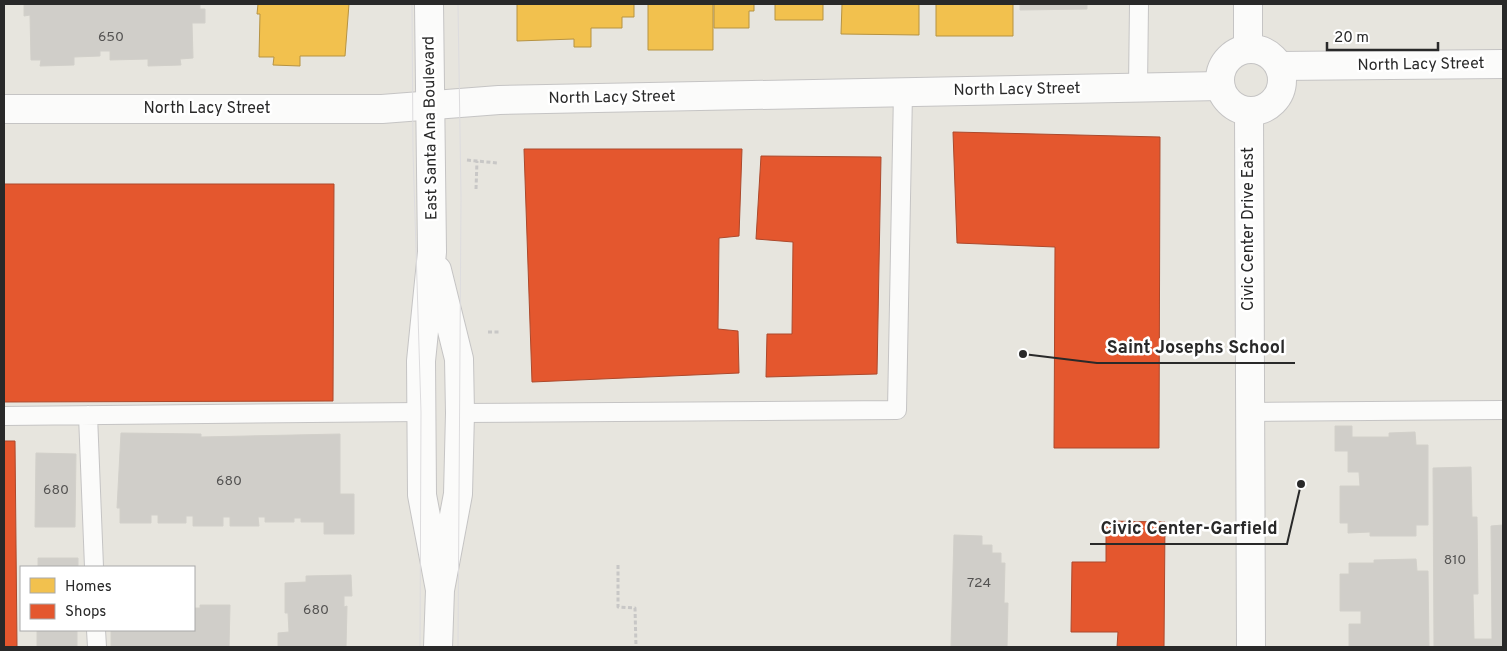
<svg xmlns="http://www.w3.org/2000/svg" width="1507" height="651" font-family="Overpass,sans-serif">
<rect width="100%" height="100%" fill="#e7e5de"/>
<path fill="#f2c14e" stroke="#b69343" d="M 258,4 L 349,4 L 345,56 L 300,56 L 300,66 L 273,65 L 274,57 L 259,57 L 260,14 L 257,14 Z
M 517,4 L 634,4 L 634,17 L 622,17 L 622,28 L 591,28 L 591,47 L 574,47 L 574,39 L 517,41 Z
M 648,4 L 713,4 L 713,50 L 648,50 Z
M 714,4 L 754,4 L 754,11 L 749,11 L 749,28 L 714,28 Z
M 775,4 L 823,4 L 823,20 L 775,20 Z
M 842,4 L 919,4 L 919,35 L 841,34 Z
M 936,4 L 1013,4 L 1013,36 L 936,36 Z"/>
<path fill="#e4572e" stroke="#ac492c" d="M 953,132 L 1160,137 L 1159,448 L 1054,448 L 1055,247 L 957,243 Z
M 524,149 L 742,149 L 739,236 L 719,238 L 718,329 L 738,331 L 739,373 L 532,382 Z
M 761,156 L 881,157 L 877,374 L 766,377 L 767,334 L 792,334 L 793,242 L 756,239 Z
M 4,184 L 334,184 L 333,401 L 4,402 Z
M 4,441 L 15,441 L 17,647 L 4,647 Z
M 1106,521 L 1165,522 L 1164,647 L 1117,647 L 1118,632 L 1071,632 L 1072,562 L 1106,562 Z"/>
<path fill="#d0cec9" stroke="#d2d0ca" d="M 24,4 L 200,4 L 200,9 L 205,9 L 205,23 L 192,23 L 193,58 L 180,59 L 181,65 L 148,66 L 148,59 L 110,60 L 110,51 L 100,51 L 100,56 L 74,57 L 74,65 L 40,66 L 41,60 L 31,60 L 30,15 L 24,16 Z
M 1020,4 L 1087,4 L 1087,9 L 1020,10 Z
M 1335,426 L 1352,426 L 1352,437 L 1389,437 L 1389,433 L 1415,432 L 1416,445 L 1428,445 L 1428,525 L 1416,525 L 1416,536 L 1370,536 L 1370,532 L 1348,533 L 1348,523 L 1340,523 L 1340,486 L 1360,486 L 1359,472 L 1348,472 L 1348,451 L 1335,451 Z
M 121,433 L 201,434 L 201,437 L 340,434 L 340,494 L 354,494 L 354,534 L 324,534 L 324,522 L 301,522 L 301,518 L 294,518 L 294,522 L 265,522 L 265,517 L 258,517 L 259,526 L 230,526 L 230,517 L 223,517 L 223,526 L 193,526 L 193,516 L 186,516 L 186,523 L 158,523 L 158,515 L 151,515 L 151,523 L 120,523 L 120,508 L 117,508 Z
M 36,453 L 76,454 L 75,527 L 35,527 Z
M 1471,467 L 1472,517 L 1477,517 L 1478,594 L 1473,594 L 1474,639 L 1492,639 L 1491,526 L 1503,525 L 1503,647 L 1434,647 L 1433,468 Z
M 954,535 L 982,536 L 982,545 L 992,545 L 992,553 L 1001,553 L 1001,563 L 1005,563 L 1004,603 L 1008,603 L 1007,647 L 951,647 Z
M 38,558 L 78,558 L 78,567 L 38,567 Z
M 1416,559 L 1417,571 L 1428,571 L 1429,647 L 1349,647 L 1349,624 L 1361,624 L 1361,611 L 1340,611 L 1340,574 L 1349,574 L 1349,563 L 1374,563 L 1374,560 Z
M 351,575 L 352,596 L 344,596 L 344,607 L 347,606 L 346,647 L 278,647 L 278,633 L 289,632 L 288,613 L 285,613 L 285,583 L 306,582 L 306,576 Z
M 200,605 L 230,605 L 229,647 L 111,647 L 111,630 L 194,630 L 194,608 L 200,608 Z
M 37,630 L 77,630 L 77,647 L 37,647 Z"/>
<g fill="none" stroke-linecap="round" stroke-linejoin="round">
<g stroke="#c5c4c4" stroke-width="20">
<path id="service" d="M 1138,88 L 1139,4
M 1250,412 L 1503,410
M 460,413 L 897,410 L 903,92
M 88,415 L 94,567
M 4,416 L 421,412
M 96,630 L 97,647"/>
</g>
<g stroke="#c5c4c4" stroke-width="30">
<path id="minor" d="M 1279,66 L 1503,64
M 4,109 L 382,109 L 499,100 L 1220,86"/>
</g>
<g stroke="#c5c4c4" stroke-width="30">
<path id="tertiary" d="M 1248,4 L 1248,49
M1220 80a31 31 0 1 1 62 0a31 31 0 1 1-62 0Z
M 1249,111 L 1251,647"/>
</g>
<g stroke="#c5c4c4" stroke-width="30">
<path id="secondary" d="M 429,4 L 432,252 L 421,361 L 422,495 L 440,590
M 437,270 L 459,359 L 460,413 L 458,494 L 440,590 L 438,647"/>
</g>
<path stroke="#c8c7c6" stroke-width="3" stroke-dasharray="4 2.5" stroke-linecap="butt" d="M 467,160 L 497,163
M 476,189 L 477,161
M 488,332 L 500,332
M 618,565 L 618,607 L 635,608 L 636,647"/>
<use href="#service" stroke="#fbfbfa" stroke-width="18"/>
<use href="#minor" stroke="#fbfbfa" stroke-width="28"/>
<use href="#tertiary" stroke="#fbfbfa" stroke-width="28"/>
<use href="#secondary" stroke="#fbfbfa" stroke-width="28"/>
<path stroke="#dddcde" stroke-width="1" d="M 412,4 L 413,151 L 421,412 L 420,647
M 458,647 L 461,197 L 458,4"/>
</g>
<g text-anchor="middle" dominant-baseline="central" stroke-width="5" stroke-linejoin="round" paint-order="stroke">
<g font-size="14" fill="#545352">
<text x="111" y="37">650</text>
<text x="229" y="481">680</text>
<text x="56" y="490">680</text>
<text x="1455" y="560">810</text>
<text x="979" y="583">724</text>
<text x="316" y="610">680</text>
</g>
<g font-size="16" fill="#292929" stroke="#fff">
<text transform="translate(1421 65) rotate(-1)">North Lacy Street</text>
<text transform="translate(1017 90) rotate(-1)">North Lacy Street</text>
<text transform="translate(612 98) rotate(-1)">North Lacy Street</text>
<text x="207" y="109">North Lacy Street</text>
<text transform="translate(431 128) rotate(-91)">East Santa Ana Boulevard</text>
<text transform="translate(1249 229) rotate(-90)">Civic Center Drive East</text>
</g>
</g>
<path fill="none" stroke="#292929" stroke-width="2" d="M1023 354L1097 363H1295M1301 484L1287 544H1090"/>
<g fill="#292929" stroke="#fff" stroke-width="2">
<circle cx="1023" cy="354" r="5"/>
<circle cx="1301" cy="484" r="5"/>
</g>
<g font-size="18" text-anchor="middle" font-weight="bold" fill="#292929" stroke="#fff" stroke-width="5" stroke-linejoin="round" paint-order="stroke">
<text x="1196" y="353">Saint Josephs School</text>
<text x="1189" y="534">Civic Center-Garfield</text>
</g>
<rect width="1507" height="651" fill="none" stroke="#292929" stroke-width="10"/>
<rect x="20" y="566" width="175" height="65" fill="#ffffff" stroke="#a9a9a9"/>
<rect x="30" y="578" width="25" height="15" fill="#f2c14e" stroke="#a9a9a9"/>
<text x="65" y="591" font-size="15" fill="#292929">Homes</text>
<rect x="30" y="604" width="25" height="15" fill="#e4572e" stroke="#a9a9a9"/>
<text x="65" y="616" font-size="15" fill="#292929">Shops</text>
<path d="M1327 42v8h111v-8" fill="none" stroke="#292929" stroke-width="2.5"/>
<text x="1334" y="42" font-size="15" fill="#292929" stroke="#ffffff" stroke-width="4" paint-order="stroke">20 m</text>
</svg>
